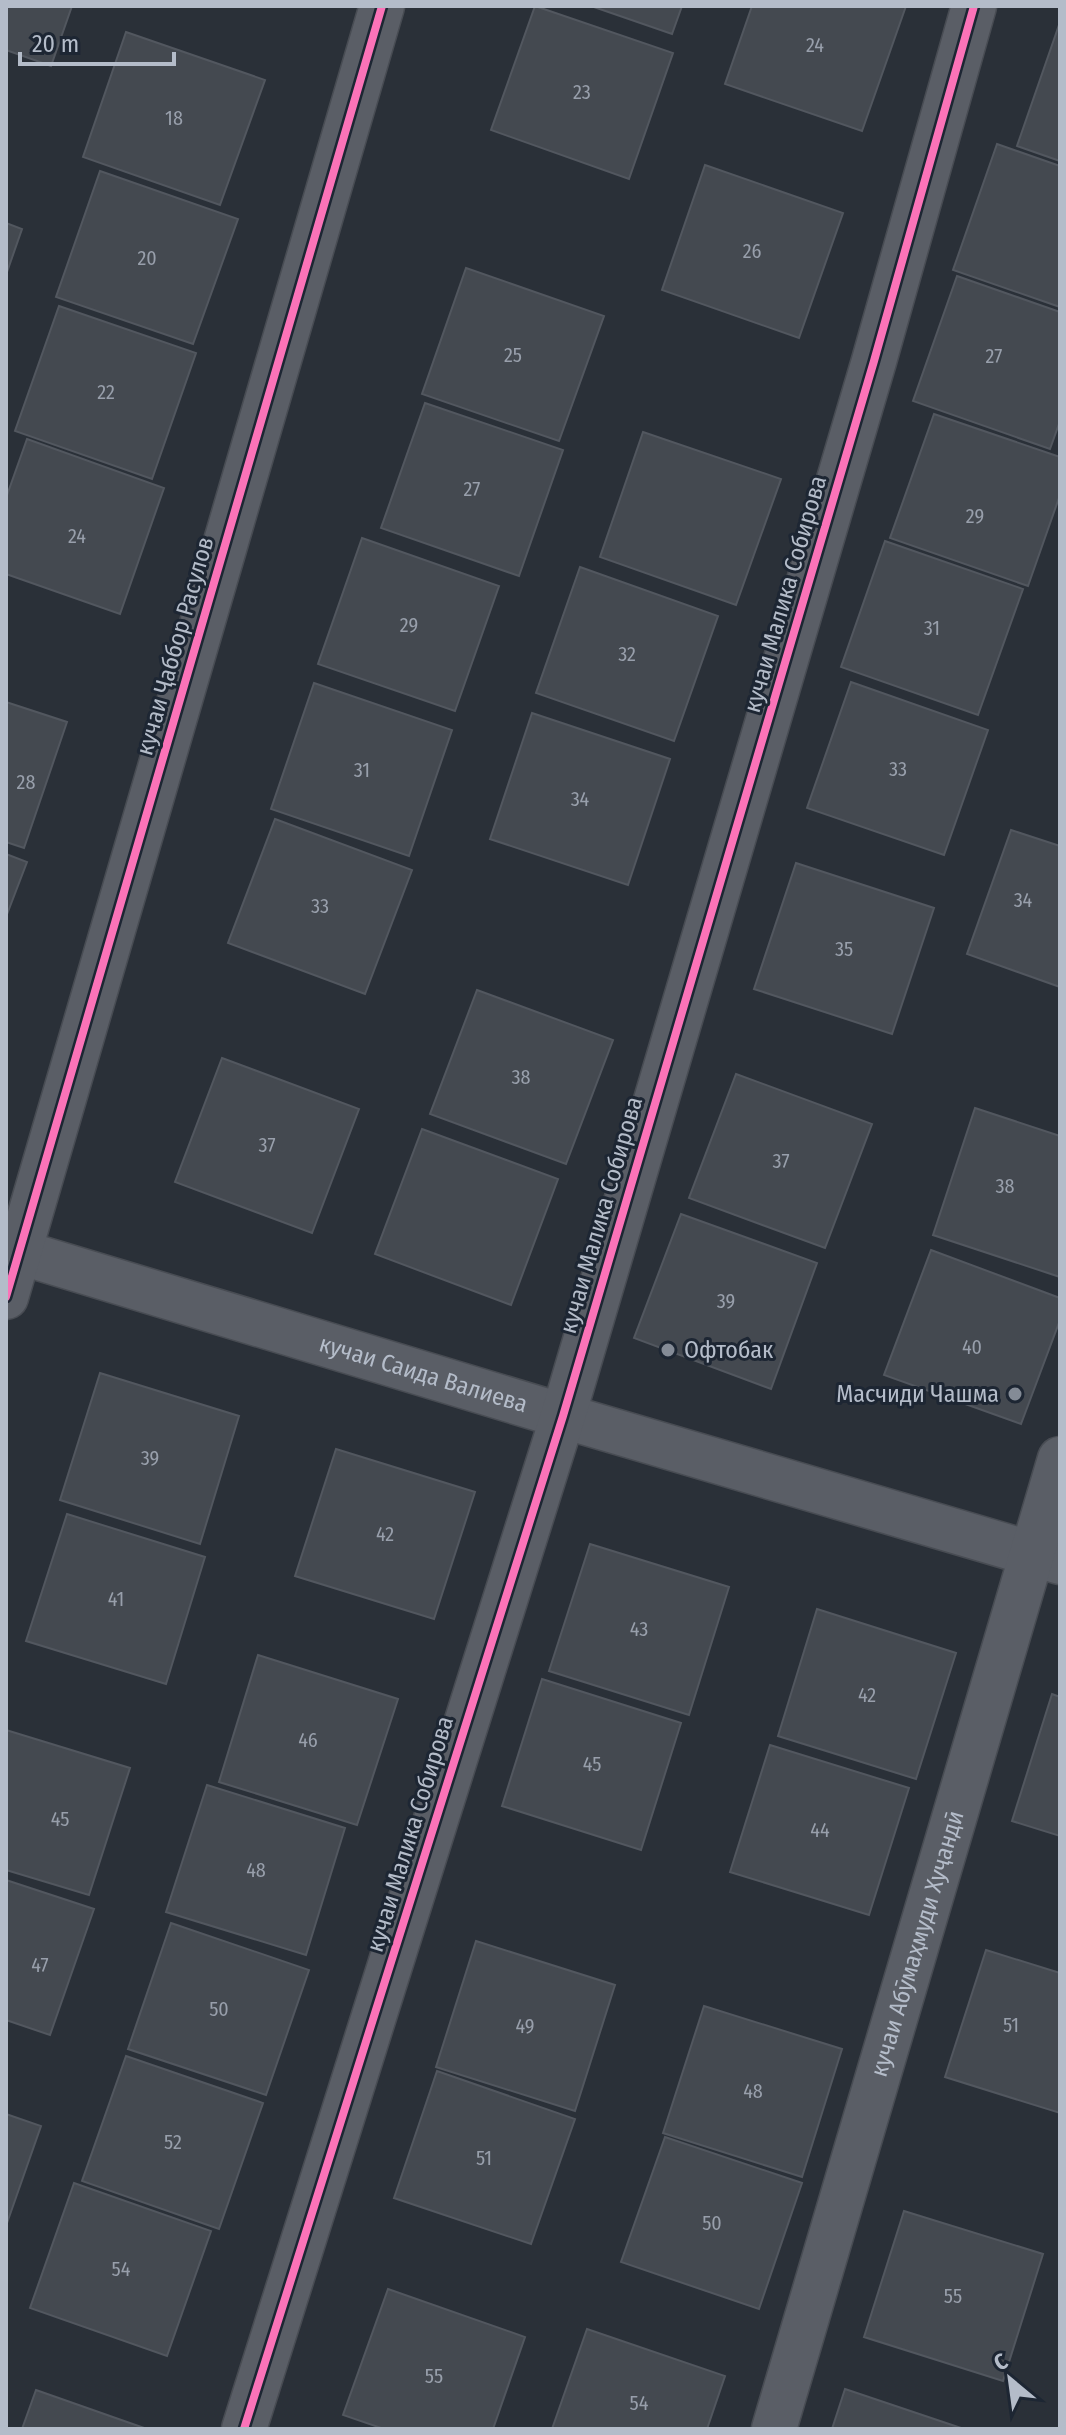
<svg xmlns="http://www.w3.org/2000/svg" width="1066" height="2435" font-family="'Fira Sans Condensed',sans-serif">
<rect width="100%" height="100%" fill="#2a3038"/>
<path fill="#444950" stroke="#52575f" stroke-width="2" d="M 6,6 L 72,6 L 51,66 L 6,50 Z
M 535,6 L 673,53 L 629,179 L 491,130 Z
M 591,6 L 682,6 L 672,34 Z
M 752,6 L 906,6 L 862,131 L 725,84 Z
M 1060,22 L 1060,161 L 1017,146 Z
M 126,32 L 265,80 L 220,205 L 83,157 Z
M 997,144 L 1060,166 L 1060,307 L 953,270 Z
M 705,165 L 843,213 L 799,338 L 662,290 Z
M 100,171 L 238,219 L 193,344 L 56,297 Z
M 6,223 L 22,229 L 6,275 Z
M 466,268 L 604,316 L 559,441 L 422,394 Z
M 957,276 L 1060,312 L 1060,421 L 1050,449 L 913,401 Z
M 59,306 L 196,353 L 152,479 L 15,431 Z
M 425,403 L 563,450 L 519,576 L 381,528 Z
M 934,414 L 1060,457 L 1060,495 L 1028,586 L 890,538 Z
M 643,432 L 781,479 L 736,605 L 600,557 Z
M 27,439 L 164,488 L 120,614 L 6,574 L 6,498 Z
M 362,538 L 499,586 L 455,711 L 318,664 Z
M 885,541 L 1023,589 L 978,715 L 841,667 Z
M 580,567 L 718,616 L 674,741 L 536,693 Z
M 851,682 L 988,730 L 944,855 L 807,808 Z
M 314,683 L 452,730 L 409,856 L 271,809 Z
M 6,702 L 67,722 L 24,848 L 6,842 Z
M 532,713 L 670,759 L 628,885 L 490,839 Z
M 275,819 L 412,870 L 365,994 L 228,943 Z
M 1011,830 L 1060,846 L 1060,987 L 967,954 Z
M 6,854 L 27,862 L 6,917 Z
M 796,863 L 934,908 L 892,1034 L 754,989 Z
M 477,990 L 613,1040 L 566,1164 L 430,1114 Z
M 222,1058 L 359,1109 L 312,1233 L 175,1182 Z
M 736,1074 L 872,1124 L 825,1248 L 689,1198 Z
M 975,1108 L 1060,1136 L 1060,1277 L 933,1235 Z
M 422,1129 L 558,1179 L 511,1305 L 375,1254 Z
M 681,1214 L 817,1263 L 771,1389 L 634,1338 Z
M 931,1250 L 1060,1298 L 1060,1320 L 1021,1424 L 884,1375 Z
M 100,1373 L 239,1416 L 200,1544 L 60,1500 Z
M 336,1449 L 475,1492 L 434,1619 L 295,1576 Z
M 67,1514 L 205,1557 L 166,1684 L 26,1641 Z
M 590,1544 L 729,1587 L 689,1715 L 549,1671 Z
M 817,1609 L 956,1653 L 916,1779 L 778,1736 Z
M 258,1655 L 398,1699 L 357,1825 L 219,1782 Z
M 542,1679 L 681,1723 L 641,1850 L 502,1806 Z
M 1052,1694 L 1060,1697 L 1060,1836 L 1012,1821 Z
M 6,1730 L 130,1768 L 89,1895 L 6,1870 Z
M 770,1745 L 909,1788 L 869,1915 L 730,1872 Z
M 207,1785 L 345,1828 L 306,1955 L 166,1912 Z
M 6,1880 L 94,1909 L 50,2035 L 6,2020 Z
M 171,1923 L 309,1970 L 266,2095 L 128,2049 Z
M 476,1941 L 615,1985 L 575,2111 L 436,2067 Z
M 986,1950 L 1060,1973 L 1060,2113 L 945,2077 Z
M 704,2006 L 842,2049 L 802,2177 L 663,2133 Z
M 126,2056 L 263,2103 L 219,2229 L 82,2181 Z
M 437,2071 L 575,2119 L 531,2244 L 394,2198 Z
M 6,2114 L 41,2126 L 6,2226 Z
M 665,2137 L 802,2183 L 759,2309 L 621,2262 Z
M 74,2183 L 211,2231 L 167,2356 L 30,2308 Z
M 904,2211 L 1043,2254 L 1003,2381 L 864,2337 Z
M 388,2289 L 525,2337 L 493,2429 L 384,2429 L 343,2415 Z
M 587,2329 L 725,2376 L 707,2429 L 552,2429 Z
M 845,2389 L 964,2429 L 832,2429 Z
M 36,2390 L 147,2429 L 22,2429 Z"/>
<g fill="none" stroke-linecap="round" stroke-linejoin="round">
<g stroke="#484c53" stroke-width="47">
<g id="minor">
<path id="s1" d="M 6,1248 L 563,1416 L 1060,1562"/>
<path d="M 6,1297 L 382,6"/>
<path d="M 244,2429 L 563,1416 L 874,361 L 974,6"/>
<path id="s2" d="M 774,2429 L 1060,1459"/>
</g>
</g>
<use href="#minor" stroke="#5a5e66" stroke-width="44"/>
<g stroke="#1d2633" stroke-width="13">
<path id="cycleway" d="M 6,1297 L 382,6
M 244,2429 L 563,1416 L 874,361 L 974,6"/>
</g>
<use href="#cycleway" stroke="#fb73b8" stroke-width="8"/>
</g>
<g fill="#848b96" stroke="#1d2633" stroke-width="3">
<circle cx="668" cy="1350" r="8"/>
<circle cx="1015" cy="1394" r="8"/>
</g>
<g text-anchor="middle" dominant-baseline="central" stroke-width="6" stroke-linejoin="round" paint-order="stroke">
<g font-size="20" fill="#989fab">
<text x="815" y="45">24</text>
<text x="582" y="92">23</text>
<text x="174" y="118">18</text>
<text x="752" y="251">26</text>
<text x="147" y="258">20</text>
<text x="513" y="355">25</text>
<text x="994" y="356">27</text>
<text x="106" y="392">22</text>
<text x="472" y="489">27</text>
<text x="975" y="516">29</text>
<text x="77" y="536">24</text>
<text x="409" y="625">29</text>
<text x="932" y="628">31</text>
<text x="627" y="654">32</text>
<text x="898" y="769">33</text>
<text x="362" y="770">31</text>
<text x="26" y="782">28</text>
<text x="580" y="799">34</text>
<text x="1023" y="900">34</text>
<text x="320" y="906">33</text>
<text x="844" y="949">35</text>
<text x="521" y="1077">38</text>
<text x="267" y="1145">37</text>
<text x="781" y="1161">37</text>
<text x="1005" y="1186">38</text>
<text x="726" y="1301">39</text>
<text x="972" y="1347">40</text>
<text x="150" y="1458">39</text>
<text x="385" y="1534">42</text>
<text x="116" y="1599">41</text>
<text x="639" y="1629">43</text>
<text x="867" y="1695">42</text>
<text x="308" y="1740">46</text>
<text x="592" y="1764">45</text>
<text x="60" y="1819">45</text>
<text x="820" y="1830">44</text>
<text x="256" y="1870">48</text>
<text x="40" y="1965">47</text>
<text x="219" y="2009">50</text>
<text x="1011" y="2025">51</text>
<text x="525" y="2026">49</text>
<text x="753" y="2091">48</text>
<text x="173" y="2142">52</text>
<text x="484" y="2158">51</text>
<text x="712" y="2223">50</text>
<text x="121" y="2269">54</text>
<text x="953" y="2296">55</text>
<text x="434" y="2376">55</text>
<text x="639" y="2403">54</text>
</g>
<g font-size="24" fill="#b4bcc9" stroke="#1d2633">
<text transform="translate(785 594) rotate(-74)">кучаи Малика Собирова</text>
<text transform="translate(175 646) rotate(-74)">кучаи Ҷаббор Расулов</text>
<text transform="translate(601 1215) rotate(-74)">кучаи Малика Собирова</text>
<text stroke="none"><textPath href="#s1" startOffset="436">кучаи Саида Валиева</textPath></text>
<text transform="translate(410 1834) rotate(-73)">кучаи Малика Собирова</text>
<text stroke="none"><textPath href="#s2" startOffset="506">кучаи Абӯмаҳмуди Хуҷандӣ</textPath></text>
</g>
<g font-size="24" fill="#b4bcc9" stroke="#1d2633" text-anchor="start">
<text x="684" y="1350">Офтобак</text>
<text x="999" y="1394" text-anchor="end">Масчиди Чашма</text>
</g>
</g>
<rect width="1066" height="2435" fill="none" stroke="#b4bcc9" stroke-width="16"/>
<g transform="translate(1010 2379) rotate(331)" stroke="#1d2633" stroke-width="6" paint-order="stroke">
<path d="M0-6L14 30L0 20L-14 30Z" fill="#b4bcc9"/>
<text y="-12" font-size="22" font-weight="bold" text-anchor="middle" fill="#b4bcc9">С</text>
</g>
<path d="M20 52v12h154v-12" fill="none" stroke="#b4bcc9" stroke-width="4"/>
<text x="32" y="52" font-size="24" fill="#b4bcc9" stroke="#1d2633" stroke-width="6" paint-order="stroke">20 m</text>
</svg>
